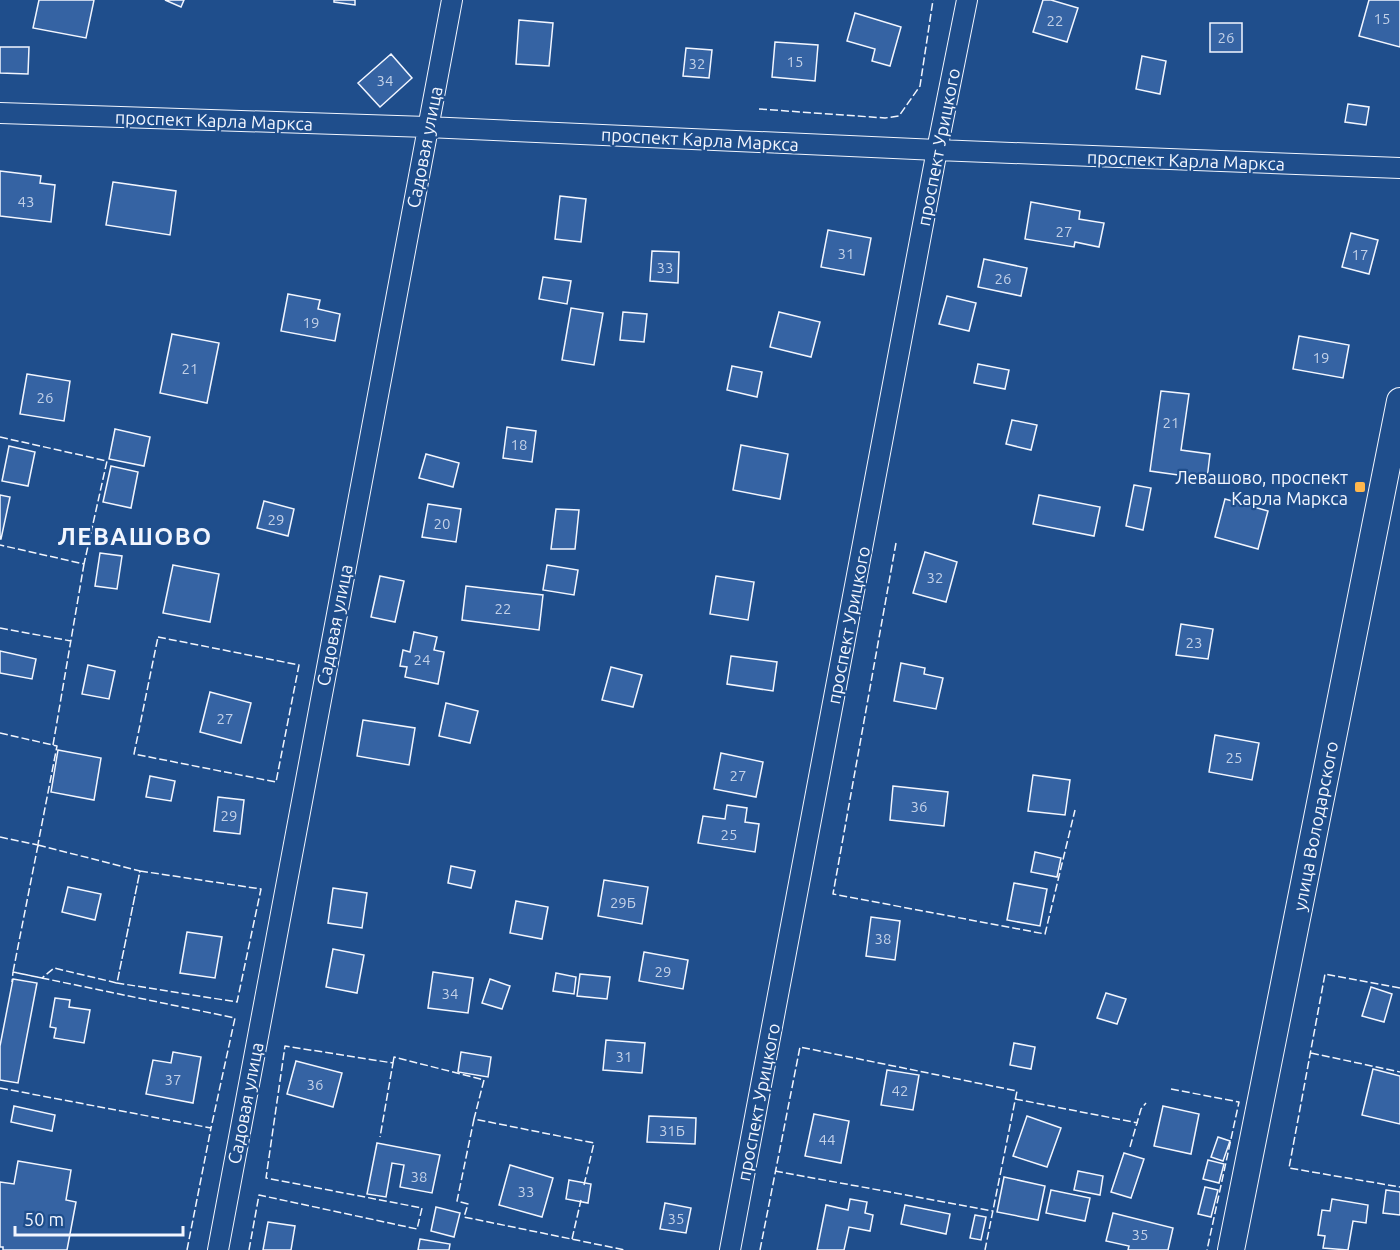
<svg xmlns="http://www.w3.org/2000/svg" width="1400" height="1250" font-family="Ubuntu,sans-serif">
<rect width="100%" height="100%" fill="#1f4e8c"/>
<path fill="#3563a3" stroke="#f2f6ff" stroke-width="1.5" d="M 39,0 L 94,0 L 86,38 L 33,28 Z
M 165,0 L 184,0 L 181,7 Z
M 334,0 L 355,0 L 355,5 L 334,2 Z
M 1043,0 L 1051,0 L 1078,8 L 1067,42 L 1033,32 Z
M 1369,0 L 1400,0 L 1400,47 L 1359,36 Z
M 855,13 L 901,27 L 890,66 L 872,61 L 875,49 L 847,41 Z
M 519,20 L 553,23 L 549,66 L 516,64 Z
M 1210,23 L 1242,23 L 1242,52 L 1210,52 Z
M 775,42 L 818,45 L 815,81 L 772,77 Z
M 0,47 L 29,47 L 28,74 L 0,73 Z
M 686,48 L 712,50 L 709,78 L 683,76 Z
M 391,54 L 412,78 L 380,107 L 358,83 Z
M 1142,56 L 1166,61 L 1160,94 L 1136,89 Z
M 1348,104 L 1369,107 L 1366,125 L 1345,122 Z
M 0,171 L 41,176 L 40,183 L 55,185 L 51,222 L 0,216 Z
M 113,182 L 176,191 L 170,235 L 106,225 Z
M 560,196 L 586,199 L 581,242 L 555,239 Z
M 1031,202 L 1080,211 L 1079,219 L 1104,223 L 1099,247 L 1075,242 L 1074,247 L 1025,239 Z
M 828,230 L 871,238 L 864,275 L 821,267 Z
M 1351,233 L 1378,240 L 1369,274 L 1342,267 Z
M 652,251 L 679,252 L 678,283 L 650,281 Z
M 984,259 L 1027,268 L 1021,296 L 978,287 Z
M 543,277 L 571,281 L 567,304 L 539,299 Z
M 288,294 L 320,300 L 318,309 L 340,314 L 335,341 L 281,331 Z
M 947,296 L 976,303 L 969,331 L 939,324 Z
M 571,308 L 603,313 L 594,365 L 562,360 Z
M 623,312 L 647,314 L 644,342 L 620,340 Z
M 779,312 L 820,322 L 811,357 L 770,347 Z
M 172,334 L 219,343 L 207,403 L 160,393 Z
M 1299,336 L 1349,345 L 1343,378 L 1293,369 Z
M 978,364 L 1009,370 L 1005,389 L 974,383 Z
M 732,366 L 762,372 L 757,397 L 727,390 Z
M 27,374 L 70,381 L 64,421 L 20,414 Z
M 1161,391 L 1189,394 L 1181,450 L 1210,454 L 1207,479 L 1150,471 Z
M 1012,420 L 1037,425 L 1031,450 L 1006,444 Z
M 507,427 L 536,431 L 532,462 L 503,458 Z
M 115,429 L 150,437 L 144,466 L 109,459 Z
M 741,445 L 788,454 L 780,499 L 733,490 Z
M 9,446 L 35,452 L 28,486 L 2,481 Z
M 426,454 L 459,463 L 453,487 L 419,478 Z
M 111,466 L 138,472 L 131,508 L 103,502 Z
M 1134,485 L 1151,488 L 1143,530 L 1126,526 Z
M 0,495 L 10,497 L 1,539 L 0,539 Z
M 1039,495 L 1100,507 L 1094,536 L 1033,524 Z
M 1225,499 L 1268,511 L 1258,549 L 1215,537 Z
M 264,501 L 294,509 L 288,536 L 257,528 Z
M 428,504 L 461,509 L 456,542 L 422,537 Z
M 556,509 L 579,510 L 575,549 L 551,549 Z
M 925,552 L 957,562 L 946,602 L 913,593 Z
M 100,553 L 122,556 L 117,589 L 95,586 Z
M 173,565 L 219,574 L 210,622 L 163,613 Z
M 547,565 L 578,570 L 574,595 L 543,590 Z
M 380,576 L 404,581 L 395,622 L 371,617 Z
M 716,576 L 754,582 L 748,620 L 710,614 Z
M 466,586 L 543,595 L 539,630 L 462,620 Z
M 1181,624 L 1213,629 L 1208,659 L 1176,655 Z
M 414,632 L 437,637 L 434,650 L 444,652 L 438,684 L 405,677 L 407,667 L 400,666 L 403,650 L 410,652 Z
M 0,651 L 36,659 L 32,679 L 0,673 Z
M 731,656 L 777,662 L 773,691 L 727,684 Z
M 901,663 L 925,668 L 924,674 L 943,678 L 936,709 L 894,701 Z
M 88,665 L 115,671 L 109,699 L 82,694 Z
M 611,667 L 642,675 L 633,707 L 602,700 Z
M 210,692 L 251,703 L 241,743 L 200,732 Z
M 446,703 L 478,711 L 470,743 L 439,736 Z
M 363,720 L 415,728 L 409,765 L 357,756 Z
M 1215,735 L 1259,743 L 1252,780 L 1209,772 Z
M 58,750 L 101,758 L 94,800 L 51,792 Z
M 721,753 L 763,762 L 756,797 L 714,789 Z
M 1033,775 L 1070,780 L 1065,815 L 1028,811 Z
M 150,776 L 175,781 L 171,801 L 146,797 Z
M 893,786 L 948,792 L 944,826 L 890,820 Z
M 218,797 L 244,800 L 240,834 L 214,831 Z
M 727,805 L 747,808 L 745,822 L 759,824 L 755,852 L 698,843 L 703,816 L 725,819 Z
M 1035,852 L 1061,858 L 1057,877 L 1031,872 Z
M 451,866 L 475,871 L 471,888 L 448,883 Z
M 604,880 L 648,887 L 642,924 L 598,916 Z
M 1014,883 L 1047,889 L 1040,926 L 1007,920 Z
M 68,887 L 101,894 L 95,920 L 62,912 Z
M 333,888 L 367,893 L 362,928 L 328,923 Z
M 516,901 L 548,907 L 542,939 L 510,933 Z
M 871,917 L 900,921 L 895,960 L 866,956 Z
M 187,932 L 222,937 L 215,978 L 180,973 Z
M 333,949 L 364,955 L 357,993 L 326,987 Z
M 644,952 L 688,960 L 683,989 L 639,981 Z
M 433,972 L 473,978 L 468,1013 L 428,1008 Z
M 556,973 L 576,977 L 574,994 L 553,991 Z
M 580,974 L 610,977 L 607,999 L 577,996 Z
M 13,979 L 37,983 L 18,1083 L 0,1080 L 0,1046 Z
M 490,979 L 510,986 L 502,1009 L 482,1003 Z
M 1371,987 L 1392,994 L 1384,1022 L 1362,1016 Z
M 1106,993 L 1126,999 L 1117,1024 L 1097,1018 Z
M 55,998 L 70,1000 L 69,1007 L 90,1010 L 84,1043 L 54,1038 L 56,1028 L 50,1027 Z
M 606,1040 L 645,1043 L 642,1073 L 603,1070 Z
M 1014,1043 L 1035,1047 L 1031,1069 L 1010,1065 Z
M 173,1052 L 201,1057 L 193,1103 L 146,1094 L 153,1060 L 171,1063 Z
M 461,1052 L 491,1057 L 488,1077 L 458,1072 Z
M 296,1061 L 342,1073 L 333,1107 L 287,1094 Z
M 1373,1069 L 1400,1076 L 1400,1124 L 1362,1115 Z
M 887,1070 L 919,1075 L 913,1110 L 881,1105 Z
M 14,1106 L 55,1115 L 52,1131 L 11,1122 Z
M 1163,1106 L 1199,1114 L 1191,1154 L 1154,1146 Z
M 814,1114 L 849,1121 L 841,1163 L 805,1156 Z
M 649,1116 L 696,1118 L 695,1144 L 647,1142 Z
M 1027,1116 L 1061,1128 L 1047,1167 L 1013,1156 Z
M 1218,1137 L 1230,1141 L 1223,1161 L 1211,1157 Z
M 377,1143 L 440,1155 L 432,1193 L 400,1187 L 404,1165 L 392,1163 L 386,1197 L 367,1194 Z
M 1124,1153 L 1144,1159 L 1131,1198 L 1111,1192 Z
M 1208,1160 L 1224,1164 L 1219,1183 L 1203,1179 Z
M 18,1161 L 71,1170 L 66,1200 L 76,1202 L 67,1250 L 3,1250 L 3,1247 L 0,1247 L 0,1182 L 14,1184 Z
M 510,1165 L 553,1178 L 542,1217 L 499,1205 Z
M 1078,1171 L 1103,1176 L 1100,1195 L 1074,1190 Z
M 1004,1177 L 1045,1186 L 1038,1220 L 997,1212 Z
M 569,1180 L 591,1184 L 588,1203 L 566,1199 Z
M 1205,1187 L 1218,1190 L 1211,1217 L 1198,1214 Z
M 1051,1190 L 1090,1198 L 1085,1221 L 1046,1213 Z
M 1386,1190 L 1400,1192 L 1400,1215 L 1383,1213 Z
M 850,1199 L 867,1202 L 865,1213 L 873,1215 L 870,1231 L 849,1227 L 844,1250 L 817,1250 L 826,1205 L 848,1210 Z
M 1332,1199 L 1368,1205 L 1366,1223 L 1353,1221 L 1348,1250 L 1323,1248 L 1325,1236 L 1318,1235 L 1322,1210 L 1330,1211 Z
M 665,1203 L 691,1208 L 686,1233 L 660,1229 Z
M 905,1205 L 950,1214 L 946,1234 L 901,1224 Z
M 436,1207 L 460,1213 L 454,1237 L 431,1231 Z
M 1113,1213 L 1173,1228 L 1168,1250 L 1128,1250 L 1129,1246 L 1106,1241 Z
M 975,1215 L 986,1217 L 981,1240 L 970,1238 Z
M 268,1222 L 295,1226 L 291,1250 L 263,1250 Z
M 420,1239 L 450,1244 L 449,1250 L 418,1250 Z"/>
<g fill="none" stroke-linecap="round" stroke-linejoin="round">
<g stroke="#f2f6ff" stroke-width="22">
<path id="minor" d="M 0,113 L 427,127 L 937,150 L 1400,168
M 218,1250 L 452,0
M 730,1250 L 937,150 L 967,0"/>
</g>
<g stroke="#f2f6ff" stroke-width="28">
<path id="tertiary" d="M 1231,1250 L 1400,401"/>
</g>
<use href="#minor" stroke="#1f4e8c" stroke-width="20"/>
<use href="#tertiary" stroke="#1f4e8c" stroke-width="26"/>
<path stroke="#f2f6ff" stroke-width="1.5" stroke-dasharray="8 3" stroke-linecap="butt" d="M 759,109 L 885,118 L 899,116 L 920,86 L 933,0
M 0,437 L 107,461 L 84,564 L 0,545
M 896,543 L 833,894 L 1045,934 L 1075,810
M 0,628 L 71,641
M 158,637 L 299,665 L 276,782 L 134,754 Z
M 0,733 L 57,746 L 38,844
M 53,745 L 84,564
M 0,837 L 38,845 L 38,847
M 38,845 L 140,871 L 117,983 L 54,968 L 42,978 L 13,972 Z
M 140,871 L 261,889 L 237,1002 L 117,983 Z
M 1400,988 L 1325,974 L 1289,1168 L 1400,1187
M 1311,1053 L 1400,1072
M 393,1063 L 394,1057 L 484,1080 L 474,1119
M 0,1088 L 211,1128 L 235,1018 L 13,972 L 12,982
M 1171,1089 L 1239,1102 L 1207,1250
M 1015,1099 L 1138,1123
M 1130,1147 L 1141,1109 L 1146,1103
M 775,1171 L 993,1211
M 584,1185 L 594,1143 L 474,1119 L 457,1201 L 468,1204 L 464,1217 L 625,1250
M 572,1239 L 581,1200
M 187,1250 L 211,1128 L 210,1128
M 249,1250 L 259,1195 L 417,1229 L 422,1208 L 266,1178 L 285,1046 L 393,1063 L 380,1137
M 760,1250 L 800,1047 L 1017,1091 L 985,1250"/>
</g>
<rect fill="#ffb74d" stroke="#1f4e8c" stroke-width="2" x="1354" y="481" width="12" height="12" rx="3"/>
<g text-anchor="middle" dominant-baseline="central" stroke-width="4.5" stroke-linejoin="round" paint-order="stroke">
<g font-size="15" fill="#c3d1e8">
<text x="1382" y="18">15</text>
<text x="1055" y="20">22</text>
<text x="1226" y="37">26</text>
<text x="795" y="61">15</text>
<text x="697" y="63">32</text>
<text x="385" y="80">34</text>
<text x="26" y="201">43</text>
<text x="1064" y="231">27</text>
<text x="846" y="253">31</text>
<text x="1360" y="254">17</text>
<text x="665" y="267">33</text>
<text x="1003" y="278">26</text>
<text x="311" y="322">19</text>
<text x="1321" y="357">19</text>
<text x="190" y="368">21</text>
<text x="45" y="397">26</text>
<text x="1171" y="422">21</text>
<text x="519" y="444">18</text>
<text x="276" y="519">29</text>
<text x="442" y="523">20</text>
<text x="935" y="577">32</text>
<text x="503" y="608">22</text>
<text x="1194" y="642">23</text>
<text x="422" y="659">24</text>
<text x="225" y="718">27</text>
<text x="1234" y="757">25</text>
<text x="738" y="775">27</text>
<text x="919" y="806">36</text>
<text x="229" y="815">29</text>
<text x="729" y="834">25</text>
<text x="623" y="902">29Б</text>
<text x="883" y="938">38</text>
<text x="663" y="971">29</text>
<text x="450" y="993">34</text>
<text x="624" y="1056">31</text>
<text x="173" y="1079">37</text>
<text x="315" y="1084">36</text>
<text x="900" y="1090">42</text>
<text x="672" y="1130">31Б</text>
<text x="827" y="1139">44</text>
<text x="419" y="1176">38</text>
<text x="526" y="1191">33</text>
<text x="676" y="1218">35</text>
<text x="1140" y="1234">35</text>
</g>
<g font-size="18" fill="#f2f6ff" stroke="#1f4e8c">
<text transform="translate(214 120) rotate(2)">проспект Карла Маркса</text>
<text transform="translate(700 139) rotate(3)">проспект Карла Маркса</text>
<text transform="translate(424 147) rotate(-79)">Садовая улица</text>
<text transform="translate(938 147) rotate(-79)">проспект Урицкого</text>
<text transform="translate(1186 160) rotate(2)">проспект Карла Маркса</text>
<text transform="translate(334 625) rotate(-79)">Садовая улица</text>
<text transform="translate(848 625) rotate(-79)">проспект Урицкого</text>
<text transform="translate(1315 826) rotate(-79)">улица Володарского</text>
<text transform="translate(758 1102) rotate(-79)">проспект Урицкого</text>
<text transform="translate(245 1103) rotate(-79)">Садовая улица</text>
</g>
<g font-size="18" fill="#f2f6ff" stroke="#1f4e8c" text-anchor="end">
<text x="1348" y="477">Левашово, проспект<tspan x="1348" dy="21">Карла Маркса</tspan></text>
</g>
<g font-size="24" font-weight="bold" letter-spacing="1.5" fill="#f2f6ff" stroke="#1f4e8c">
<text x="135" y="536">ЛЕВАШОВО</text>
</g>
</g>
<path d="M15 1226v9h168v-9" fill="none" stroke="#f2f6ff" stroke-width="3"/>
<text x="24" y="1226" font-size="18" fill="#f2f6ff" stroke="#1f4e8c" stroke-width="4.5" paint-order="stroke">50 m</text>
</svg>
